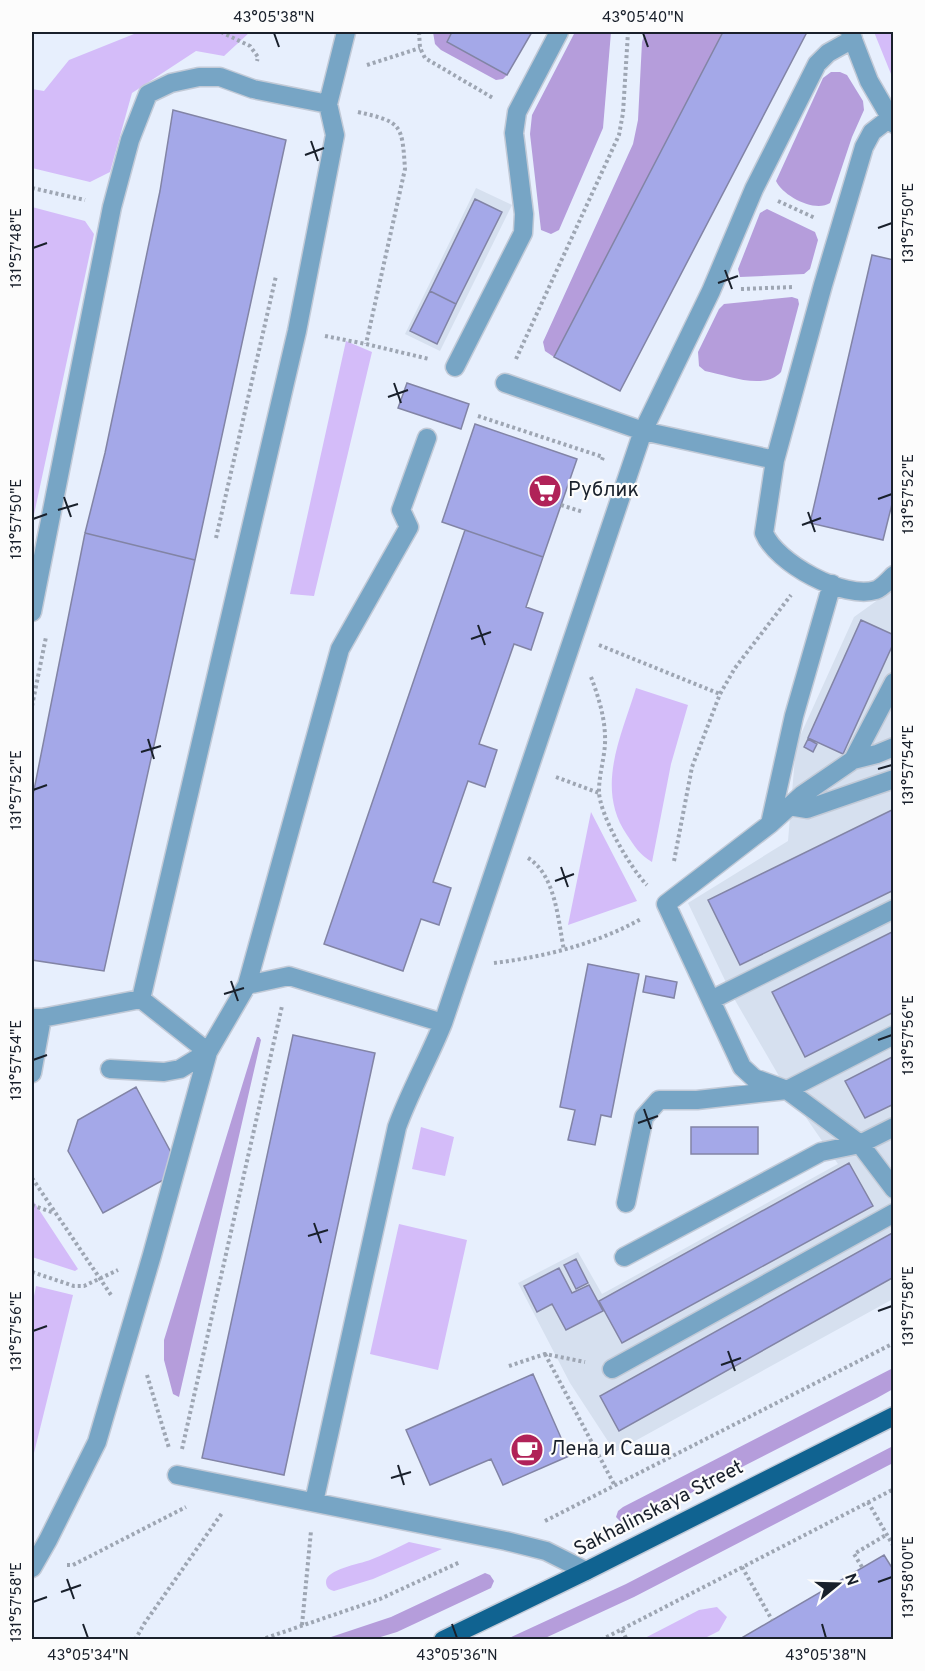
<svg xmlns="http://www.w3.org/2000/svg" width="925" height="1671" font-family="Overpass,sans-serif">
<rect width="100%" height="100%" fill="#e7effd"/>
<path fill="#d6e0ef" d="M 476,188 L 512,205 L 440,351 L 405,334 Z
M 893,589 L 893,1299 L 615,1452 L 570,1383 L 518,1283 L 578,1252 L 602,1294 L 838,1164 L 787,1090 L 732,995 L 688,903 L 788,841 L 796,745 L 854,617 Z"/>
<path fill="#d4bcf9" d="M 139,32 L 250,32 L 224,56 L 196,51 L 132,93 L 110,172 L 90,182 L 32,168 L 32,89 L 44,91 L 69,60 Z
M 874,32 L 893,32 L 893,78 L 891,74 Z
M 32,207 L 85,221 L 94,234 L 32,524 Z
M 346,341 L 372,352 L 314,596 L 290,594 Z
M 636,688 L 688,705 L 671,764 L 652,862 C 640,855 635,847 627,835 C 595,788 621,737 636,688 Z
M 591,812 L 637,901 L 568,925 Z
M 421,1127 L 454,1137 L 445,1176 L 412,1169 Z
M 32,1199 L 78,1269 L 75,1271 L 32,1257 Z
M 399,1224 L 467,1240 L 438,1370 L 370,1354 Z
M 36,1286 L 73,1295 L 34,1453 L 32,1452 L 32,1306 Z
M 409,1542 L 442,1549 L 373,1579 L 334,1591 C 330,1590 326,1588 326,1582 C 326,1569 360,1564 370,1560 C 383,1555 396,1548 409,1542 Z
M 717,1607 L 727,1617 L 719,1631 L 703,1639 L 643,1639 L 699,1610 Z"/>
<path fill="#b59ddb" d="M 433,32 L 452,32 L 447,42 L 507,75 L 503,79 L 496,80 L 441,50 L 435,44 Z
M 575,32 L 611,32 L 603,128 L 559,230 L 551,234 L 541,230 L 530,134 L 532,115 Z
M 645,32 L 723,32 L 554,357 L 545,351 L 543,342 L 633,144 L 638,120 L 642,42 Z
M 831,72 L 840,72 L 847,75 L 863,101 L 864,110 L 852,137 L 830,203 C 815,213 783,196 776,181 L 823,78 Z
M 767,209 L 815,232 L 818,240 L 810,269 L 804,274 L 740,277 L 738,269 L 760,213 Z
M 792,297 L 798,299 L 799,304 L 781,372 C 764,391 727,375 705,371 L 699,366 L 698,352 L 719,309 L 724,304 Z
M 257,1037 L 259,1037 L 261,1040 L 179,1397 L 173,1394 L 164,1360 L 164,1340 Z
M 893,1368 L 893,1389 L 877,1398 L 632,1523 L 621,1522 L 616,1517 L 618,1511 L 623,1507 Z
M 893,1446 L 893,1463 L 634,1597 L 543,1639 L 507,1639 L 626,1584 Z
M 485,1573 L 490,1575 L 494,1581 L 491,1588 L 397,1632 L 374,1639 L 325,1639 L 391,1617 Z"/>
<path fill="#a4a8e8" stroke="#8284a5" stroke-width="1.5" d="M 452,32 L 532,32 L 507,75 L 447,42 Z
M 723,32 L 807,32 L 620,391 L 554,357 Z
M 173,110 L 286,140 L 195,560 L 85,533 L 105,453 L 160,191 Z
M 475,199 L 502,212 L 456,304 L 430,291 Z
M 872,255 L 894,260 L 894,496 L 883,540 L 810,523 Z
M 430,291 L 456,304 L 437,344 L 410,331 Z
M 407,383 L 469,404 L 461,429 L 398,408 Z
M 475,424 L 577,459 L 543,557 L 442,522 Z
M 465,530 L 543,557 L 526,607 L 543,613 L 531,650 L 514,644 L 479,744 L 497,750 L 485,787 L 468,781 L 433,882 L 451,888 L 439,925 L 421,919 L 403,971 L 324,944 Z
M 85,533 L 195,560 L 104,971 L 32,960 L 32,800 Z
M 861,620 L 894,635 L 894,642 L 843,754 L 808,738 Z
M 808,739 L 817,744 L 813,752 L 804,747 Z
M 894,809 L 894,890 L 740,965 L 708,900 Z
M 894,931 L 894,1012 L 805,1057 L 772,992 Z
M 588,964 L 639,974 L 611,1117 L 601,1115 L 595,1145 L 568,1140 L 575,1110 L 560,1107 Z
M 646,976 L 677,982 L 674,998 L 643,992 Z
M 293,1035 L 375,1053 L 284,1475 L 202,1458 Z
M 894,1056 L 894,1104 L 865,1118 L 845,1081 Z
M 136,1087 L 174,1158 L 167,1178 L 103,1213 L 68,1151 L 78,1120 Z
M 691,1127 L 758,1127 L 758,1154 L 691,1154 Z
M 849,1163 L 873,1206 L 622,1343 L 599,1301 Z
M 894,1232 L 894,1277 L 619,1431 L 600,1396 Z
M 576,1259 L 588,1283 L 576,1289 L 564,1265 Z
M 559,1268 L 572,1293 L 589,1285 L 603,1311 L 566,1330 L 552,1304 L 537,1312 L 524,1286 Z
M 533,1374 L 569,1456 L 503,1485 L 491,1459 L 430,1485 L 406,1430 Z
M 884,1555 L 894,1571 L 894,1640 L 738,1640 Z"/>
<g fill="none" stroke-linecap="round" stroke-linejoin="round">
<g stroke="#c2cad7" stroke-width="21">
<path id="lane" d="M 850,32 L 869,81 L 894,124
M 890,118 L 872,132 L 864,147 L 823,285 L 775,460 L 764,533 C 776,563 844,600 876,590 C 882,588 889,580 894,575
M 455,367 L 523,233 L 524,214 L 514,133 L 517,112 L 559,32
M 505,383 L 643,431 L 775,460
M 832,584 L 794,716 L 770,824 L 666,904 L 742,1067 L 754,1078 L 787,1090 L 894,1035
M 32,612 L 112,207 L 130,140 L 148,94 L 171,83 L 199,77 L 220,77 L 253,89 L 328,104
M 853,760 L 877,754 L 894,747
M 789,806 L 807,809 L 894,779
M 770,824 L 802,795 L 853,760 L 894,682
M 247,985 L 289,976 L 443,1023
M 141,999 L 297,331 L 335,135 L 328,104 L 346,32
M 711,1000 L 894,909
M 32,1018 L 42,1018 L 141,999 L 208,1052 L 180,1069 L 164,1072 L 110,1069
M 32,1073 L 42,1018
M 626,1203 L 644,1117 L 659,1100 L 697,1100 L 787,1090 L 860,1144 L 894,1189
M 624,1257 L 821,1152 L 860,1144 L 894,1127
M 612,1369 L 894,1213
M 177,1475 L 506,1541 L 546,1551 L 586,1571
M 314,1502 L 397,1127 C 410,1091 429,1058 443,1023 L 643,431 L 711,291 L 754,189 L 817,64 L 828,53 L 853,39
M 32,1568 L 48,1540 L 97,1442 L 152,1255 L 208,1052 L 247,985 L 340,649 L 409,527 L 401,510 L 427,438"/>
</g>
<g stroke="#c2cad7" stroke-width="21">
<path id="primary" d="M 443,1640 L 586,1571 L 894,1416"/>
</g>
<path stroke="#9ea6b3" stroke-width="4" stroke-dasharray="3 3" stroke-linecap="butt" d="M 221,32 L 250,46 L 258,57 L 257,61
M 419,32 L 420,48 L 425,58 L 493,98
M 367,65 L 420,48
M 358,112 C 402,122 402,124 405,169 L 366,344
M 32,188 L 85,200
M 778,201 L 815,218
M 741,289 L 794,287
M 325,336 L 366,344 L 429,359
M 516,359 L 619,135 L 623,113 L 628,32
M 478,416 L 603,457 L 602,460
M 561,505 L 583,512
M 216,538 L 276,276
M 599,645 L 720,694
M 591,677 C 599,698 606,721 605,744 C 604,760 599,775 599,791 C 599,814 630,868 647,885
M 32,706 L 46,637
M 556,777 L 599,793
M 528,858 C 556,875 558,921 564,950
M 674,861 L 692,767 L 720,694 L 735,668 L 791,595
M 494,963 C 544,957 596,944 641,919
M 32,1178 L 111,1295
M 32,1205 L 54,1213
M 32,1272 L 74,1286 L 84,1286 L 118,1270
M 545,1354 L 615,1486
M 509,1366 L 545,1354 L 585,1362
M 147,1375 L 169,1448
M 182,1449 L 282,1006
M 868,1502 L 894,1547
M 545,1521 L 894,1343
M 67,1565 L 73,1565 L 186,1507
M 742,1567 L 772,1620
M 862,1567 L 854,1554 L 886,1535
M 302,1625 L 311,1531
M 622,1630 L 627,1640
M 135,1640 L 144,1624 L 222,1513
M 260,1640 L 380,1599 L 460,1562
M 601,1640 L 894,1489"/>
<use href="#lane" stroke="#77a5c5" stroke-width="18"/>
<use href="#primary" stroke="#106391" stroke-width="18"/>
</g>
<path fill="none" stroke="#19202b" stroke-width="2" d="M 274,33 L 279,47M 643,33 L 648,47M 311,141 L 318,161M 305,155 L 324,148M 878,228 L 892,223M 33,248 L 47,243M 725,270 L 732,289M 718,283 L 738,276M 394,383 L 401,403M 388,397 L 408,390M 64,497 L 71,517M 878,499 L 892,494M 58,510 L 78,504M 808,512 L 815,532M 33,519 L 47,514M 802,525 L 821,518M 478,625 L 485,645M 471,639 L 491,632M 148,739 L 154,759M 141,752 L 161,746M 878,769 L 892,765M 33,790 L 47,785M 561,867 L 568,887M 555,881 L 574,874M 231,981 L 238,1001M 224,994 L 244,988M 878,1040 L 892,1035M 33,1060 L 47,1055M 644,1109 L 651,1129M 638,1123 L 658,1116M 314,1223 L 321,1243M 308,1236 L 328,1230M 878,1311 L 892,1306M 33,1331 L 47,1326M 728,1351 L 735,1371M 721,1365 L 741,1358M 398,1465 L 404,1485M 391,1478 L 411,1472M 67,1579 L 74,1599M 878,1582 L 892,1577M 61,1592 L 81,1585M 33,1602 L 47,1597M 83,1624 L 88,1638M 452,1624 L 457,1638M 822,1624 L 826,1638"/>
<defs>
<g id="supermarket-disc" transform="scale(1.725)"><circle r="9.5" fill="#b02258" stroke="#fcfcfc"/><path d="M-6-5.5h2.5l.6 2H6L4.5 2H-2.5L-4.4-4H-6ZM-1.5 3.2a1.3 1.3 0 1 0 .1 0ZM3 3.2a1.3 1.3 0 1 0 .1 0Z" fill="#fff"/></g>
<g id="cafe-disc" transform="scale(1.725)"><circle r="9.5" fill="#b02258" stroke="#fcfcfc"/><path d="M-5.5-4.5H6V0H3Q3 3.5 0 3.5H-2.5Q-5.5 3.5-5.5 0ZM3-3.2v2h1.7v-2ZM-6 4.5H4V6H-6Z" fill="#fff"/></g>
</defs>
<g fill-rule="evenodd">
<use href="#supermarket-disc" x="545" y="491"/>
<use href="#cafe-disc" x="527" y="1450"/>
</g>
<g text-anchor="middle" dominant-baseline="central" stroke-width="4.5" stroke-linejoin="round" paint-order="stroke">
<g font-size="20" fill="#19202b" stroke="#fcfcfc" text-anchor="start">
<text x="568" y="491">Рублик</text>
<text x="550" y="1450">Лена и Саша</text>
</g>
<g font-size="20" fill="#19202b" stroke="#fcfcfc">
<text transform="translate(659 1509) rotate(-27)">Sakhalinskaya Street</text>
</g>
</g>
<rect width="925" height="1671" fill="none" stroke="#fcfcfc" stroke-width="66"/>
<g transform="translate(838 1584) rotate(71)" stroke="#fcfcfc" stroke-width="4.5" paint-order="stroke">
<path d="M0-4.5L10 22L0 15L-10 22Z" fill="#19202b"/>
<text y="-9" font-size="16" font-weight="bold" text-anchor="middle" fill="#19202b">N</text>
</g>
<rect x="33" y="33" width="859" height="1605" fill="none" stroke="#19202b" stroke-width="2"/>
<g font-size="15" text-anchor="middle" fill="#19202b">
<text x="274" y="22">43°05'38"N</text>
<text x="643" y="22">43°05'40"N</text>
<text transform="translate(908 223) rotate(-90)" y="5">131°57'50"E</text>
<text transform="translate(16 248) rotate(-90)" y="5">131°57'48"E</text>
<text transform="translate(908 494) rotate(-90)" y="5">131°57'52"E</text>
<text transform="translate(16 519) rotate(-90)" y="5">131°57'50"E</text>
<text transform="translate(908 765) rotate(-90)" y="5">131°57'54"E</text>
<text transform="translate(16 790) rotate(-90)" y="5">131°57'52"E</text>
<text transform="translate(908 1035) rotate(-90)" y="5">131°57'56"E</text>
<text transform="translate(16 1060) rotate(-90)" y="5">131°57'54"E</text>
<text transform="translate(908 1306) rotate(-90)" y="5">131°57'58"E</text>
<text transform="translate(16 1331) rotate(-90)" y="5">131°57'56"E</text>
<text transform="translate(908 1577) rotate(-90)" y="5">131°58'00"E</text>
<text transform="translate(16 1602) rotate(-90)" y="5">131°57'58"E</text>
<text x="88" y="1660">43°05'34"N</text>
<text x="457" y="1660">43°05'36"N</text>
<text x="826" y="1660">43°05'38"N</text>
</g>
</svg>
